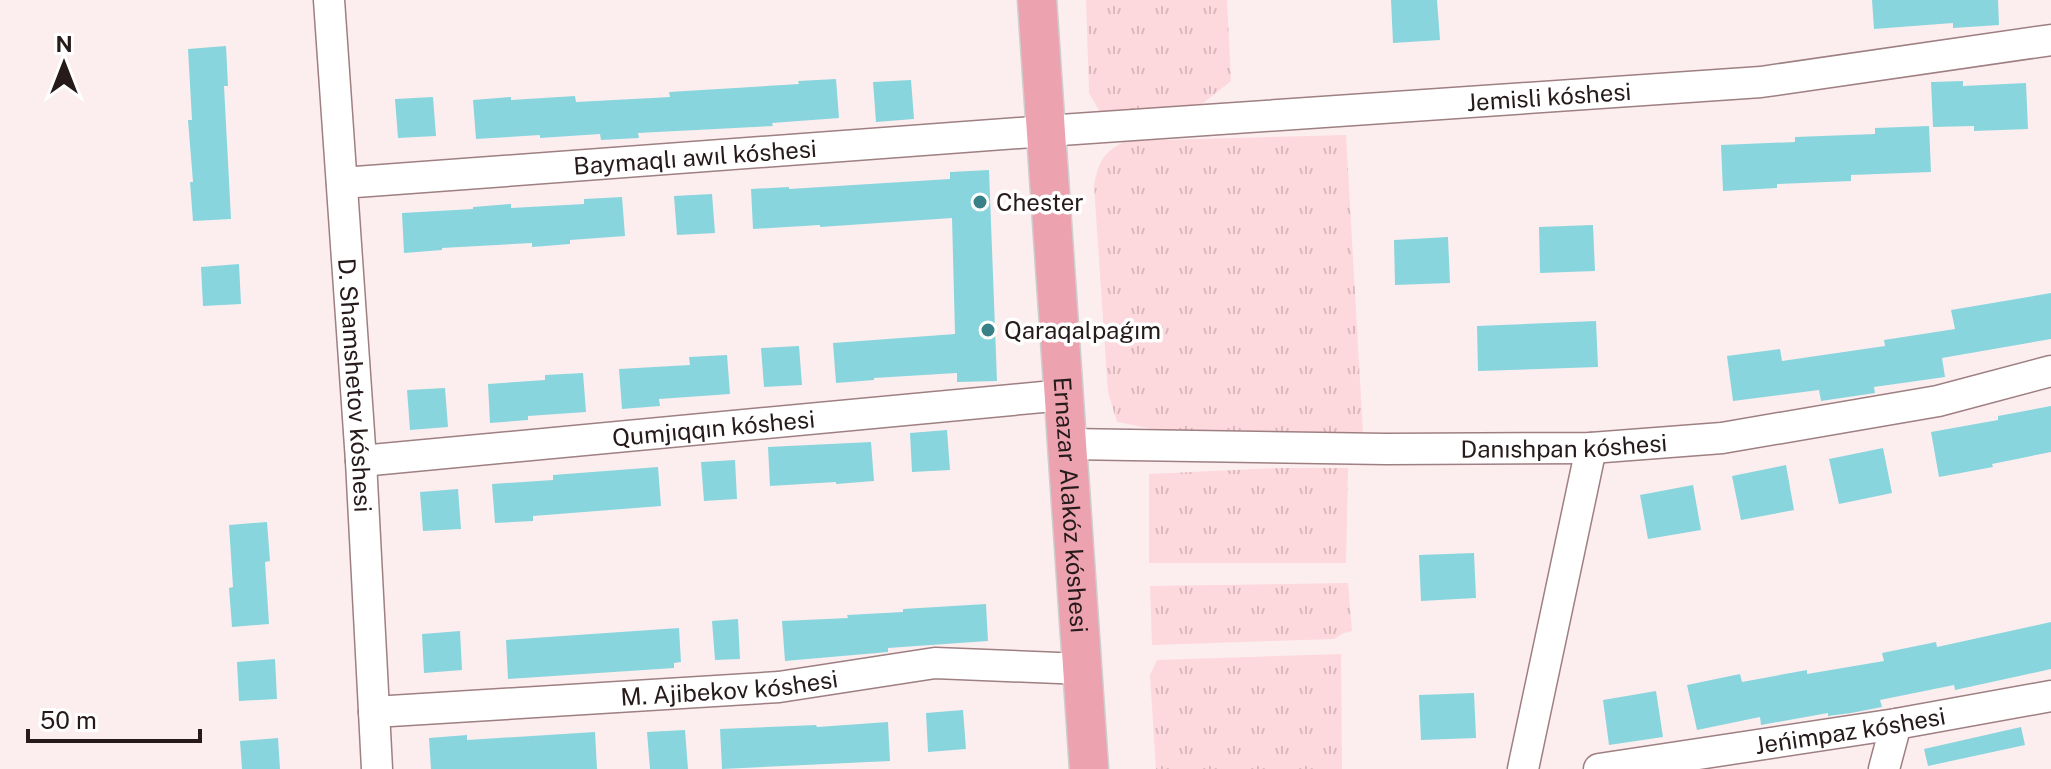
<svg xmlns="http://www.w3.org/2000/svg" width="2051" height="769" font-family="'Public Sans',sans-serif">
<defs>
<pattern id="grass-tufts" width="24" height="20" patternUnits="userSpaceOnUse" patternTransform="scale(2)"><rect width="24" height="20" fill="#fdd8dc"/><path d="M3 7l-1-3M5 7V3M7 7l1-3M15 17l-1-3M17 17v-4M19 17l1-3" fill="none" stroke="#d9b9bc"/></pattern>
</defs>
<rect width="100%" height="100%" fill="#fceeef"/>
<path fill="url(#grass-tufts)" d="M 1086,0 L 1227,0 L 1231,81 L 1203,103 L 1171,115 L 1116,119 L 1100,112 L 1089,93 Z
M 1346,135 L 1363,434 L 1169,432 L 1117,422 L 1108,392 L 1094,185 C 1099,161 1103,152 1126,141 Z
M 1280,468 L 1348,468 L 1346,563 L 1149,563 L 1149,474 Z
M 1348,583 L 1352,631 L 1344,633 L 1334,639 L 1152,645 L 1150,586 Z
M 1341,654 L 1342,769 L 1156,769 L 1150,675 L 1157,660 Z"/>
<path fill="#89d5dd" d="M 1391,0 L 1437,0 L 1440,40 L 1393,43 Z
M 1872,0 L 1998,0 L 1999,25 L 1953,28 L 1953,23 L 1874,29 Z
M 226,46 L 228,86 L 224,86 L 231,219 L 193,221 L 190,182 L 193,182 L 188,120 L 192,120 L 188,49 Z
M 836,79 L 839,118 L 772,123 L 773,126 L 638,133 L 639,138 L 601,140 L 600,134 L 540,138 L 540,135 L 476,139 L 473,100 L 511,97 L 511,100 L 575,96 L 576,102 L 670,97 L 669,92 L 799,84 L 798,81 Z
M 911,80 L 914,119 L 876,122 L 873,82 Z
M 1963,81 L 1963,86 L 2026,83 L 2028,129 L 1974,131 L 1974,126 L 1933,127 L 1931,82 Z
M 433,97 L 436,136 L 398,138 L 395,99 Z
M 1929,126 L 1931,172 L 1851,175 L 1851,181 L 1777,184 L 1777,188 L 1723,191 L 1721,145 L 1795,142 L 1795,137 L 1875,134 L 1875,128 Z
M 989,170 L 997,381 L 957,382 L 957,373 L 874,378 L 874,380 L 836,383 L 833,343 L 955,334 L 952,218 L 820,227 L 820,225 L 753,229 L 751,189 L 789,187 L 789,189 L 950,179 L 950,172 Z
M 712,194 L 715,233 L 677,235 L 674,196 Z
M 622,197 L 625,236 L 570,240 L 570,244 L 532,247 L 532,243 L 442,248 L 442,250 L 404,253 L 402,213 L 473,209 L 473,207 L 511,204 L 511,208 L 584,204 L 584,199 Z
M 1593,225 L 1595,271 L 1540,273 L 1539,227 Z
M 1448,237 L 1450,283 L 1395,285 L 1394,240 Z
M 239,264 L 241,304 L 203,306 L 201,267 Z
M 2051,293 L 2051,339 L 1942,358 L 1945,377 L 1874,387 L 1875,393 L 1821,401 L 1819,390 L 1733,401 L 1727,356 L 1780,349 L 1782,361 L 1885,346 L 1884,340 L 1955,329 L 1951,310 Z
M 1596,321 L 1598,367 L 1478,371 L 1477,326 Z
M 799,346 L 802,385 L 764,387 L 761,348 Z
M 727,355 L 730,394 L 659,399 L 660,406 L 622,409 L 619,369 L 690,365 L 689,357 Z
M 583,373 L 586,412 L 528,416 L 528,420 L 490,423 L 488,384 L 545,380 L 545,375 Z
M 445,388 L 448,427 L 410,430 L 407,390 Z
M 2051,406 L 2051,452 L 1992,464 L 1993,467 L 1939,477 L 1931,432 L 1998,420 L 1998,416 Z
M 947,430 L 950,470 L 912,472 L 910,433 Z
M 871,442 L 874,481 L 836,484 L 836,482 L 770,486 L 768,447 Z
M 1883,448 L 1892,493 L 1839,504 L 1829,459 Z
M 735,460 L 737,499 L 704,501 L 701,462 Z
M 1786,465 L 1794,510 L 1741,520 L 1732,476 Z
M 658,467 L 661,506 L 533,516 L 533,521 L 495,523 L 492,484 L 553,480 L 553,475 Z
M 1693,485 L 1701,530 L 1648,539 L 1640,495 Z
M 458,489 L 461,529 L 423,531 L 420,492 Z
M 267,522 L 270,561 L 265,562 L 269,624 L 232,627 L 229,588 L 233,587 L 229,525 Z
M 1474,553 L 1476,598 L 1421,601 L 1419,555 Z
M 986,604 L 988,641 L 888,648 L 888,652 L 785,661 L 782,621 L 848,618 L 847,615 L 903,612 L 903,609 Z
M 738,619 L 740,659 L 715,660 L 712,621 Z
M 2051,622 L 2051,669 L 1955,690 L 1954,685 L 1880,700 L 1882,707 L 1851,713 L 1828,716 L 1828,713 L 1761,725 L 1760,717 L 1697,730 L 1687,685 L 1740,674 L 1742,682 L 1807,670 L 1807,674 L 1884,661 L 1882,653 L 1936,642 L 1937,647 Z
M 679,628 L 681,662 L 674,663 L 674,668 L 508,679 L 506,640 Z
M 460,631 L 462,670 L 424,673 L 422,634 Z
M 275,659 L 277,699 L 239,701 L 237,662 Z
M 1656,691 L 1663,737 L 1609,745 L 1603,700 Z
M 1474,693 L 1476,738 L 1421,740 L 1419,695 Z
M 963,710 L 966,749 L 928,752 L 926,713 Z
M 888,722 L 890,761 L 722,769 L 720,729 L 816,725 L 817,727 Z
M 2021,727 L 2025,745 L 1928,766 L 1924,749 Z
M 685,730 L 688,769 L 650,769 L 647,732 Z
M 595,732 L 597,769 L 431,769 L 429,738 L 467,735 L 467,740 Z
M 278,738 L 280,769 L 242,769 L 240,741 Z"/>
<g fill="none" stroke-linecap="round" stroke-linejoin="round">
<g stroke="#9e7f82" stroke-width="33">
<g id="minor">
<path id="s1" d="M 329,0 L 361,461 L 377,769"/>
<path id="s2" d="M 342,183 L 1046,131 L 1761,82 L 2051,40"/>
<path id="s3" d="M 1068,444 L 1386,449 L 1591,448 L 1722,438 L 1938,401 L 2051,371"/>
<path id="s4" d="M 361,461 L 1064,395"/>
<path id="s5" d="M 374,712 L 779,687 L 935,663 L 1083,669"/>
<path d="M 1523,769 L 1591,448"/>
<path id="s6" d="M 1599,769 L 1896,724 L 2051,696"/>
<path d="M 1884,769 L 1896,724"/>
</g>
</g>
<g stroke="#cfcdcd" stroke-width="41">
<g id="major">
<path id="s7" d="M 1037,0 L 1089,769"/>
</g>
</g>
<use href="#minor" stroke="#fff" stroke-width="30"/>
<use href="#major" stroke="#eca2af" stroke-width="38"/>
</g>
<g fill="#398188" stroke="#fff" stroke-width="3">
<circle cx="980" cy="202" r="8"/>
<circle cx="988" cy="330" r="8"/>
</g>
<g text-anchor="middle" dominant-baseline="central" stroke-width="7" stroke-linejoin="round" paint-order="stroke">
<g font-size="24" fill="#261a1b" stroke="#fff">
<text stroke="none"><textPath href="#s2" startOffset="1210">Jemisli kóshesi</textPath></text>
<text stroke="none"><textPath href="#s2" startOffset="354">Baymaqlı awıl kóshesi</textPath></text>
<text stroke="none"><textPath href="#s1" startOffset="386">D. Shamshetov kóshesi</textPath></text>
<text stroke="none"><textPath href="#s4" startOffset="354">Qumjıqqın kóshesi</textPath></text>
<text stroke="none"><textPath href="#s3" startOffset="496">Danıshpan kóshesi</textPath></text>
<text stroke="none"><textPath href="#s7" startOffset="506">Ernazar Alakóz kóshesi</textPath></text>
<text stroke="none"><textPath href="#s5" startOffset="356">M. Ajibekov kóshesi</textPath></text>
<text stroke="none"><textPath href="#s6" startOffset="254">Jeńimpaz kóshesi</textPath></text>
</g>
<g font-size="24" fill="#261a1b" stroke="#fff" text-anchor="start">
<text x="996" y="202">Chester</text>
<text x="1004" y="330">Qaraqalpaǵım</text>
</g>
</g>
<g transform="translate(64 64)" stroke="#ffffff" stroke-width="6" paint-order="stroke">
<path d="M0-6L14 30L0 20L-14 30Z" fill="#261a1b"/>
<text y="-12" font-size="22" font-weight="bold" text-anchor="middle" fill="#261a1b">N</text>
</g>
<path d="M28 729v12h172v-12" fill="none" stroke="#261a1b" stroke-width="4"/>
<text x="40" y="729" font-size="24" fill="#261a1b" stroke="#ffffff" stroke-width="6" paint-order="stroke">50 m</text>
</svg>
